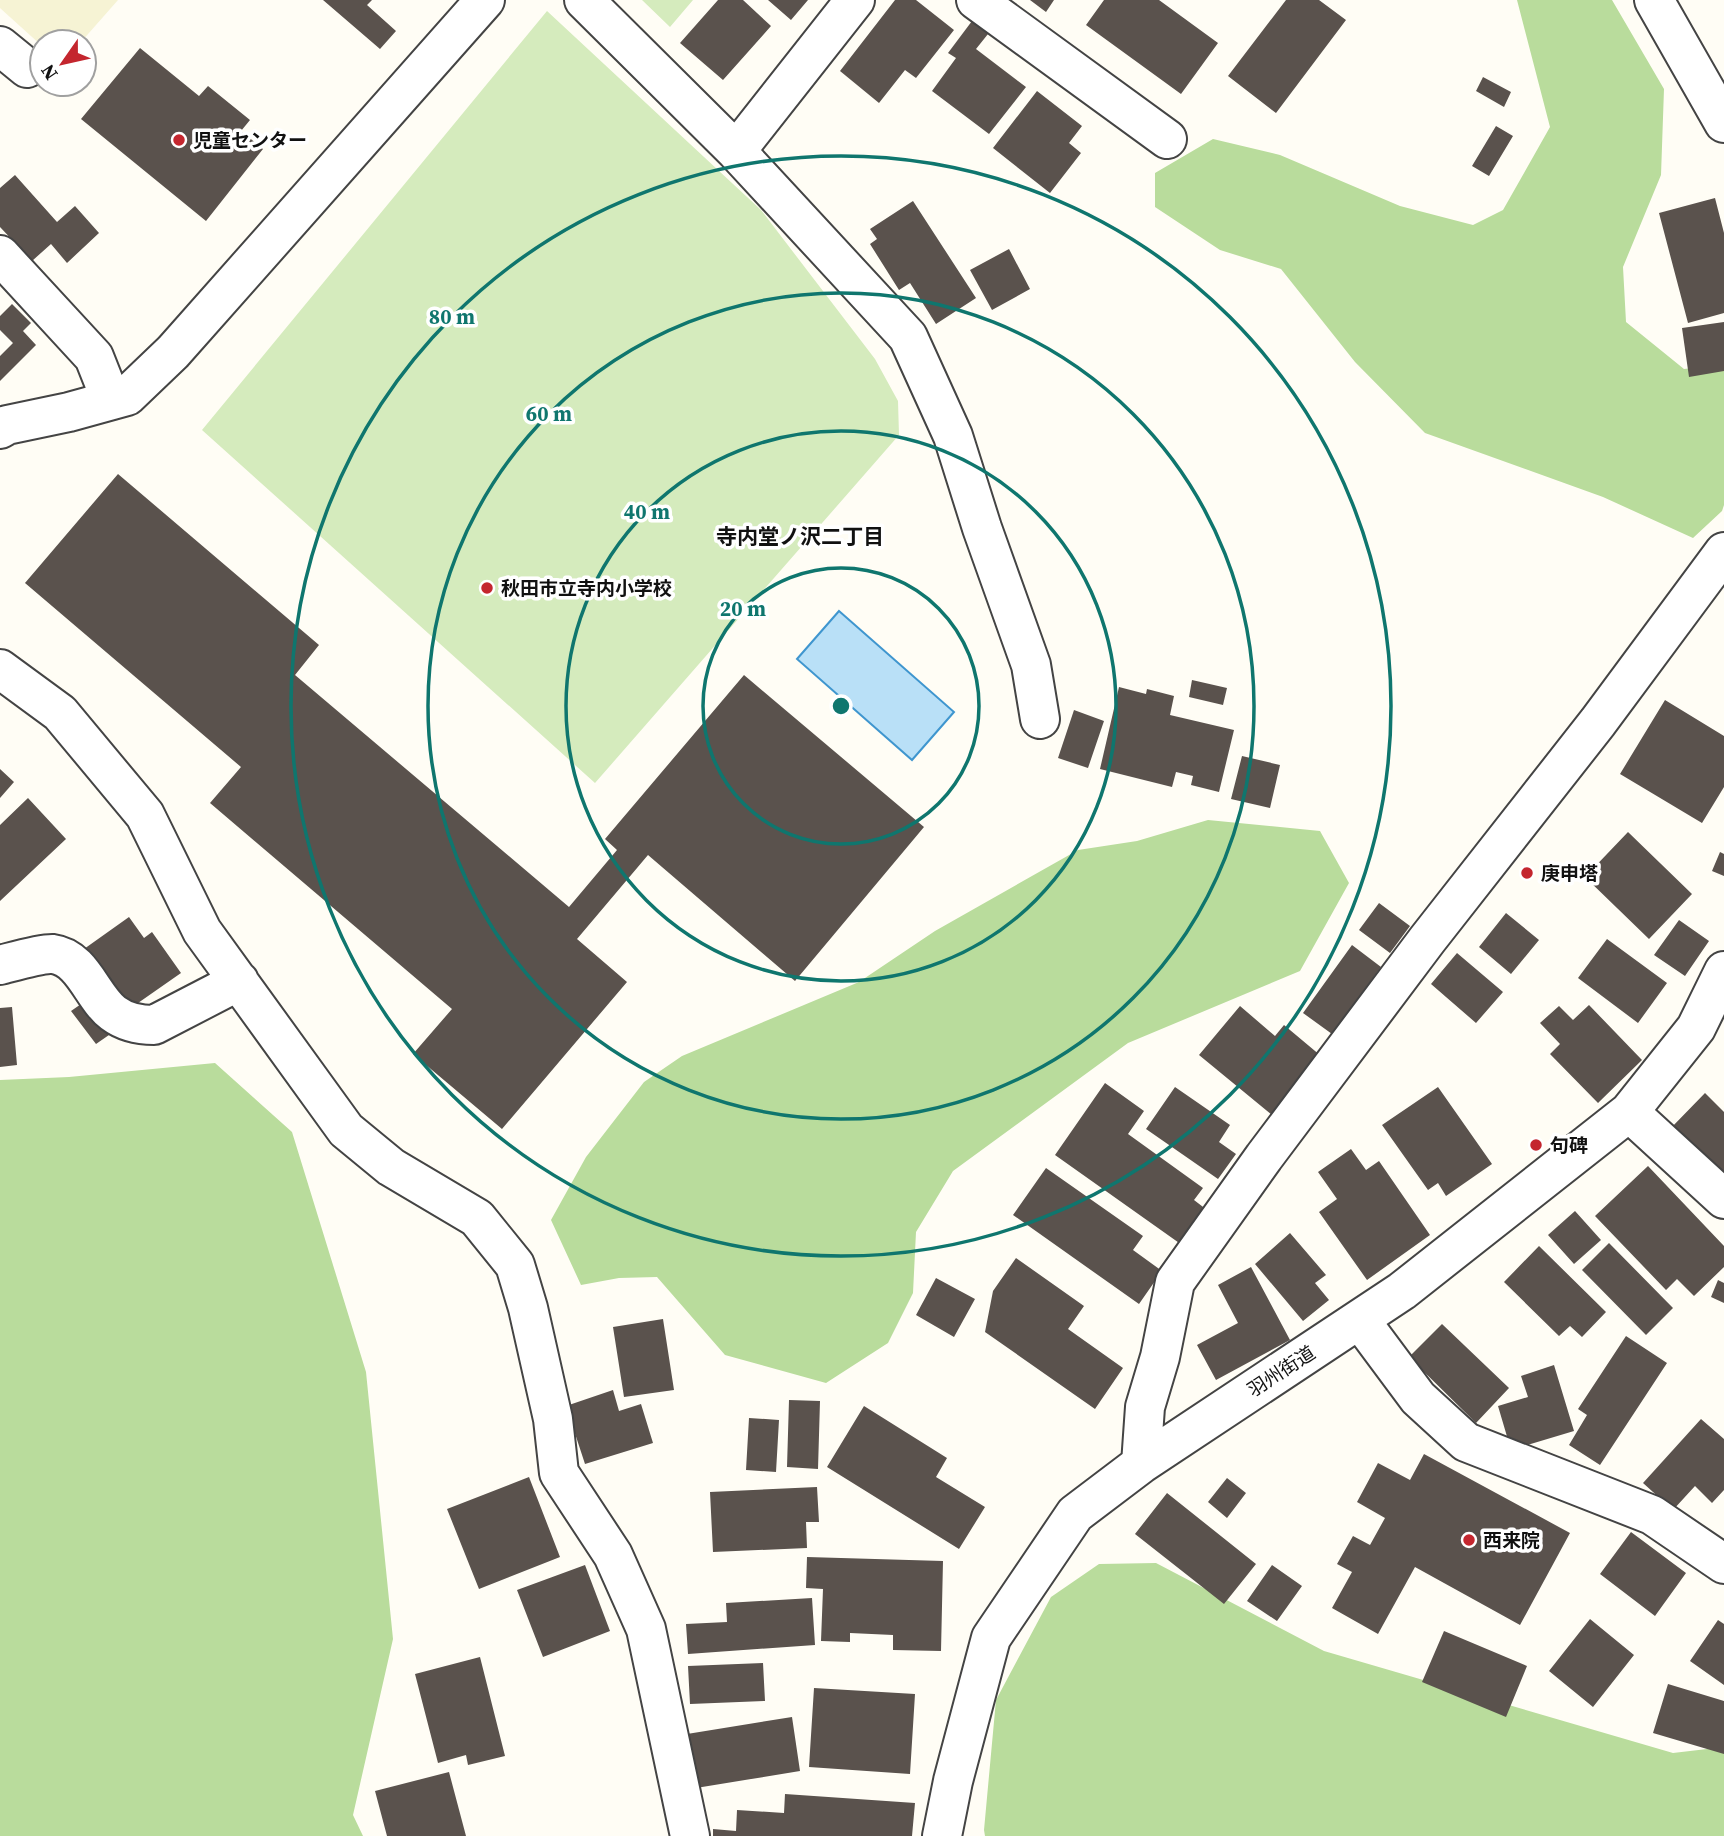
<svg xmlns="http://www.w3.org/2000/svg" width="1724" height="1836" font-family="'Source Serif 4','Noto Sans JP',serif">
<rect width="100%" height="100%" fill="#fffdf5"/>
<path fill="#f6f3d4" d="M 0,0 L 118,0 L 81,42 L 42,42 L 42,46 L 0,8 Z"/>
<path fill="#d5ebbd" d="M 642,0 L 693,0 L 670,27 Z
M 547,11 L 761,210 L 875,359 L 898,401 L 899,435 L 595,783 L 202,430 Z"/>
<path fill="#b9dc9c" d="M 1517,0 L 1612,0 L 1664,89 L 1661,175 L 1623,267 L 1626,322 L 1684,369 L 1724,365 L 1724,505 L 1722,511 L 1693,538 L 1603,497 L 1425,433 L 1355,362 L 1281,269 L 1220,250 L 1155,207 L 1155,173 L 1213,139 L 1280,155 L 1400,206 L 1473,225 L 1503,210 L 1550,127 Z
M 1208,820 L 1320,831 L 1349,883 L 1300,971 L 1128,1043 L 953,1171 L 916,1232 L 913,1293 L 888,1343 L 826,1383 L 725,1355 L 657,1277 L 619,1278 L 581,1285 L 551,1220 L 586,1157 L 644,1082 L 682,1056 L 859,982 L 935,931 L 1078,850 L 1137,841 Z
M 215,1063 L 292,1132 L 366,1372 L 393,1639 L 353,1815 L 363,1836 L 0,1836 L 0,1080 L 69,1077 Z
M 1156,1563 L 1324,1651 L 1673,1753 L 1724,1747 L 1724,1836 L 985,1836 L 984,1830 L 996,1700 L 1051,1597 L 1099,1564 Z"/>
<path fill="#b9e0f7" stroke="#3f96cf" stroke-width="2" d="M 839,611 L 954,712 L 912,760 L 797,659 Z"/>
<path fill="#5a524d" d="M 323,0 L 372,0 L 367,5 L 396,31 L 380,49 Z
M 718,0 L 743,0 L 771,26 L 723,80 L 680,43 Z
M 768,0 L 808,0 L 791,20 Z
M 895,0 L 916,0 L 954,30 L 916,78 L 905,70 L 879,103 L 840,71 Z
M 1030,0 L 1054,0 L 1046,12 Z
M 1104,0 L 1159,0 L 1218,43 L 1181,94 L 1086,25 Z
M 1286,0 L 1319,0 L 1346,20 L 1276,113 L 1228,76 Z
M 975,17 L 992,29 L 976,49 L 1026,87 L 989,134 L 932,91 L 956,58 L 948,53 Z
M 140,48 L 199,96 L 208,86 L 250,120 L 241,131 L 263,149 L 206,221 L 81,119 Z
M 1483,77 L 1511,92 L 1504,107 L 1476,91 Z
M 1037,91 L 1082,126 L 1069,143 L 1081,153 L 1050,193 L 993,148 Z
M 1496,126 L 1513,136 L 1489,176 L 1472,166 Z
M 15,175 L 57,222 L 75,206 L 99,233 L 67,263 L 51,244 L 32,261 L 0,227 L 0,188 Z
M 1715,198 L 1724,233 L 1724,313 L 1688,323 L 1659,213 Z
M 913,201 L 976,298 L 936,324 L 910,283 L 899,290 L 870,244 L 877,239 L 870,229 Z
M 1009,249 L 1030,289 L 992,310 L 970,270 Z
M 12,304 L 31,323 L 23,331 L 36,345 L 0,381 L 0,356 L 13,343 L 0,330 L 0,316 Z
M 1724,322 L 1724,371 L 1689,377 L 1682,328 Z
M 118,474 L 319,645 L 295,675 L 569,907 L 617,850 L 605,839 L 744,675 L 924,827 L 795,981 L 648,855 L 577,939 L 627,982 L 502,1129 L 413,1054 L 452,1009 L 210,803 L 241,767 L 25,583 Z
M 1192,680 L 1227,688 L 1223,705 L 1189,697 Z
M 1119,687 L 1146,694 L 1147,689 L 1174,696 L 1170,715 L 1234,730 L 1219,792 L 1191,785 L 1193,776 L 1176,772 L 1172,787 L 1100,769 Z
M 1665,700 L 1724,736 L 1724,787 L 1702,823 L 1620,774 Z
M 1074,710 L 1104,721 L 1088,768 L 1058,758 Z
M 1242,756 L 1280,765 L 1270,808 L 1231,799 Z
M 0,769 L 14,782 L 0,798 Z
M 28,798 L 66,839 L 0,901 L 0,825 Z
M 1628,832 L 1692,894 L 1649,939 L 1585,877 Z
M 1720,852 L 1724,854 L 1724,876 L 1712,871 Z
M 1379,903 L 1410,926 L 1390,953 L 1359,930 Z
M 1506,913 L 1539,940 L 1511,974 L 1479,947 Z
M 129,917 L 144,938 L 152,932 L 181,973 L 128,1010 L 84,949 Z
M 1679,920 L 1709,941 L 1685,976 L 1654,955 Z
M 1607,939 L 1667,983 L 1638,1023 L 1578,978 Z
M 1352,945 L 1381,967 L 1332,1034 L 1303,1013 Z
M 1457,953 L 1503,992 L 1476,1023 L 1431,984 Z
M 84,1002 L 109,1035 L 96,1044 L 71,1011 Z
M 1589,1005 L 1642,1060 L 1598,1103 L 1550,1054 L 1560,1044 L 1540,1023 L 1559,1006 L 1573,1020 Z
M 1240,1006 L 1275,1036 L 1284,1025 L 1327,1061 L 1278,1120 L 1199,1055 Z
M 12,1007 L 17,1065 L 0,1067 L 0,1008 Z
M 1105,1083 L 1144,1111 L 1128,1134 L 1203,1188 L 1194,1200 L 1207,1210 L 1182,1245 L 1055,1155 Z
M 1175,1087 L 1230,1125 L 1219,1142 L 1236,1154 L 1218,1179 L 1146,1129 Z
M 1438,1087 L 1492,1164 L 1446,1196 L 1438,1183 L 1428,1190 L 1382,1125 Z
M 1705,1093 L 1724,1112 L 1724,1181 L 1670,1129 Z
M 1351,1149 L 1366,1170 L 1379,1161 L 1430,1235 L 1367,1280 L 1319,1212 L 1337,1199 L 1318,1172 Z
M 1648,1166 L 1724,1246 L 1724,1267 L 1694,1296 L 1677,1279 L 1666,1290 L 1595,1216 Z
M 1046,1168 L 1143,1236 L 1133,1250 L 1162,1271 L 1139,1304 L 1013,1215 Z
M 1575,1211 L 1601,1240 L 1574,1264 L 1548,1235 Z
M 1290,1233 L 1326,1275 L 1315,1283 L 1329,1300 L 1303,1321 L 1255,1264 Z
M 1609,1243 L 1673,1308 L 1646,1335 L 1582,1270 Z
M 1539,1246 L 1606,1312 L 1582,1337 L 1570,1326 L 1559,1336 L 1504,1282 Z
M 1016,1258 L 1084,1306 L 1068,1329 L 1123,1368 L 1095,1409 L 985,1332 L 993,1291 Z
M 1251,1267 L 1290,1340 L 1216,1380 L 1197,1345 L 1238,1323 L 1218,1285 Z
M 936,1278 L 975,1299 L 954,1337 L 916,1315 Z
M 1718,1280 L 1724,1283 L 1724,1303 L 1711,1297 Z
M 663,1319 L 674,1390 L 624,1397 L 613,1327 Z
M 1442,1324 L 1509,1388 L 1476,1423 L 1409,1357 Z
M 1626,1336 L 1667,1363 L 1600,1465 L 1569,1445 L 1587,1415 L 1578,1409 Z
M 1554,1365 L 1574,1431 L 1511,1450 L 1498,1406 L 1528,1397 L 1521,1376 Z
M 613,1390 L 619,1411 L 641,1404 L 653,1443 L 585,1464 L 566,1406 Z
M 789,1400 L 820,1401 L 818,1469 L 787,1467 Z
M 864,1406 L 947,1458 L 936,1477 L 985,1507 L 959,1549 L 827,1467 Z
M 749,1418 L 779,1420 L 776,1472 L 746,1470 Z
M 1701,1419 L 1724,1439 L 1724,1490 L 1712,1503 L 1695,1486 L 1673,1510 L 1643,1483 Z
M 1424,1454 L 1570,1533 L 1520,1625 L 1415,1567 L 1378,1634 L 1332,1608 L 1352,1572 L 1337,1564 L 1353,1536 L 1370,1545 L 1385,1518 L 1357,1502 L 1378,1463 L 1410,1480 Z
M 529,1477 L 560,1557 L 479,1589 L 447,1509 Z
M 1227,1478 L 1246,1493 L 1227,1518 L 1208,1502 Z
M 817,1487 L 819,1522 L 806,1522 L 807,1548 L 713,1552 L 710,1492 Z
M 1167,1493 L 1256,1564 L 1224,1604 L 1135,1534 Z
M 1631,1532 L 1686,1573 L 1655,1616 L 1600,1574 Z
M 807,1557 L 943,1561 L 941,1651 L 893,1650 L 893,1635 L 850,1633 L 850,1642 L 821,1641 L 823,1589 L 806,1588 Z
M 585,1565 L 610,1631 L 543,1657 L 517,1590 Z
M 1272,1565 L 1302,1586 L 1277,1621 L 1247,1601 Z
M 812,1598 L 815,1645 L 688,1654 L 686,1624 L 727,1622 L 726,1603 Z
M 1590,1619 L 1634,1655 L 1593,1707 L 1549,1671 Z
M 1718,1620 L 1724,1624 L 1724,1685 L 1690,1661 Z
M 1444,1631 L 1527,1666 L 1506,1717 L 1422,1682 Z
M 480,1657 L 505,1756 L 468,1765 L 466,1755 L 438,1763 L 415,1674 Z
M 763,1663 L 765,1701 L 690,1704 L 688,1666 Z
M 1668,1684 L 1724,1701 L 1724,1754 L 1653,1733 Z
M 814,1688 L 915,1694 L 910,1774 L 809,1767 Z
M 792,1717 L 800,1771 L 696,1788 L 687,1734 Z
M 449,1772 L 466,1836 L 387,1836 L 375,1791 Z
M 785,1794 L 915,1803 L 912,1836 L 713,1836 L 713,1829 L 736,1831 L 737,1810 L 784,1813 Z"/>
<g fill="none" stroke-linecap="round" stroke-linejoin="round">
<g stroke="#444" stroke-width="42">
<path id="minor" d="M 584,0 L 736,151 L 908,337 L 953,436 L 982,528 L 1031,665 L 1040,719
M 976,0 L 1167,139
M 1654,0 L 1724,123
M 0,46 L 27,68
M 736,151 L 855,0
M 0,255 L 94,357 L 111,400
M 0,429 L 7,425 L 69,412 L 127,396 L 173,352 L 485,0
M 0,669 L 60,713 L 145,815 L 202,931 L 346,1130 L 391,1167 L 477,1218 L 515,1265 L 528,1308 L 553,1419 L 559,1473 L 613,1555 L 646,1629 L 690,1836
M 0,965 C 12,962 42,953 53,954 C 83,958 92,997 113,1013 C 125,1022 140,1025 154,1025 L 239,981
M 1629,1112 L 1724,1199
M 1360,1320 L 1418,1398 L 1466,1442 L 1652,1515 L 1724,1564
M 1141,1464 L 1145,1407 L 1160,1357 L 1175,1282 L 1264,1157 L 1427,940 L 1598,722 L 1724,552
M 942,1836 L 953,1781 L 991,1638 L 1075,1514 L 1141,1464 L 1402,1291 L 1629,1112 L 1696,1028 L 1724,971"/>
</g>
<use href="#minor" stroke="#fff" stroke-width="38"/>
</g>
<g fill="none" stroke="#0f766e" stroke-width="3.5">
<circle cx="841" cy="706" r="138"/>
<circle cx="841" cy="706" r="275"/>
<circle cx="841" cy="706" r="413"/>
<circle cx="841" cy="706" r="550"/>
</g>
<g fill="#c4262e" stroke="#fff" stroke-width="2.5">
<circle cx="179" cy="140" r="7"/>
<circle cx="487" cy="588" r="7"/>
<circle cx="1527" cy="873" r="7"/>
<circle cx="1536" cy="1145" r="7"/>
<circle cx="1469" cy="1540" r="7"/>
</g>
<g text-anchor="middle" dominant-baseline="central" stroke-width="7" stroke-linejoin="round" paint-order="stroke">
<g font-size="19" font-weight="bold" fill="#111" stroke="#fff" text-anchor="start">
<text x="193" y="140">児童センター</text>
<text x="501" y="588">秋田市立寺内小学校</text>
<text x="1541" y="873">庚申塔</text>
<text x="1550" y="1145">句碑</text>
<text x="1483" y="1540">西来院</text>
</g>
<g font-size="19" fill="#111" stroke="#fff">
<text transform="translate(1281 1371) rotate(-33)">羽州街道</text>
</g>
<g font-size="21" font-weight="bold" fill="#111" stroke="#fff">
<text x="800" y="536">寺内堂ノ沢二丁目</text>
</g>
</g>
<circle cx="841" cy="706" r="10" fill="#0f766e" stroke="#fff" stroke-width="3.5"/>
<g font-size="21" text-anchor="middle" font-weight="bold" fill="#0f766e" stroke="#fff" stroke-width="7" stroke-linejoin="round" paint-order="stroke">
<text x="452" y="324">80 m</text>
<text x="549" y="421">60 m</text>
<text x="647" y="519">40 m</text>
<text x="743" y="616">20 m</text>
</g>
<g transform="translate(63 63) rotate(236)"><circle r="33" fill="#ffffff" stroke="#a0a0a0" stroke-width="2"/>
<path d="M0-5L12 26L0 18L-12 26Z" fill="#c4262e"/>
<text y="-10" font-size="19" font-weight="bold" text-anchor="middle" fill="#111111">N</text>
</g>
</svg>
